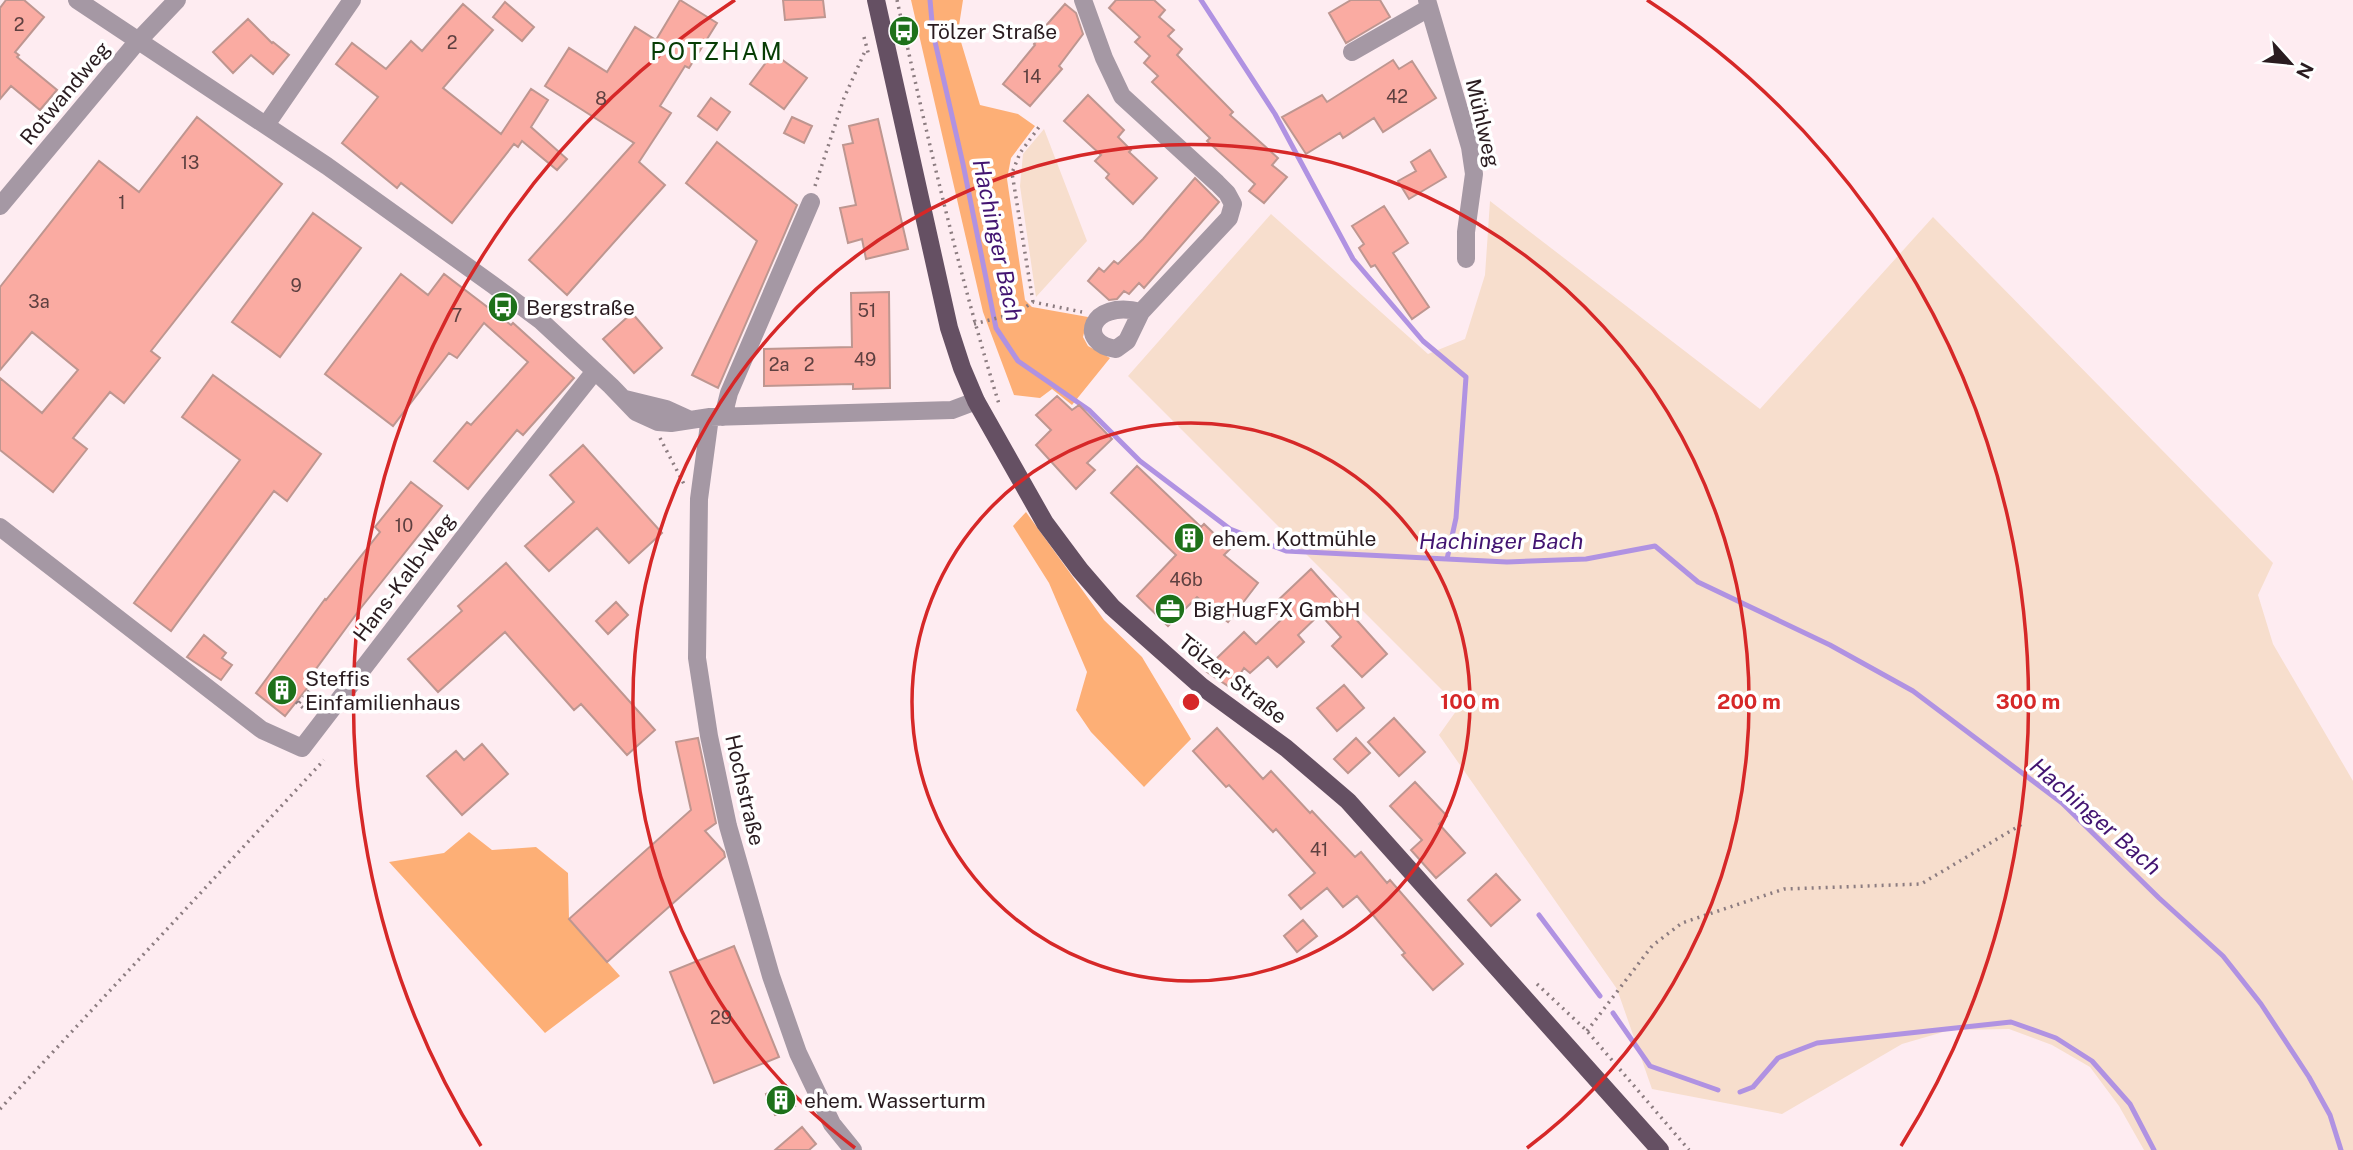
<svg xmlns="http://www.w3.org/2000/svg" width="2353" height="1150" font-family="'Public Sans',sans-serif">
<rect width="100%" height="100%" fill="#feecf1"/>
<path fill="#f7decd" d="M 1044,129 L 1087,241 L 1036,297 L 1020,186 L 1023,154 Z
M 1490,201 L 1760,409 L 1933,217 L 2273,563 L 2258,595 L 2273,644 L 2353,781 L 2353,1150 L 2144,1150 L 2119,1106 L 2090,1067 L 2052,1045 L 2009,1029 L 1950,1030 L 1902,1044 L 1782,1114 L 1652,1089 L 1617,989 L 1439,735 L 1459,707 L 1128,376 L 1271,214 L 1428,354 L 1465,339 L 1485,275 Z"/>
<path fill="#fdaf76" d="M 911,0 L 963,0 L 958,32 L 980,105 L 1018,114 L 1035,126 L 1011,158 L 1007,179 L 1025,300 L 1032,307 L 1088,317 L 1083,337 L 1088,346 L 1110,358 L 1072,405 L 1052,389 L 1040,398 L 1014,395 L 983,312 Z
M 1026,512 L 1104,620 L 1142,657 L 1191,739 L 1144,787 L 1091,732 L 1076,710 L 1087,672 L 1049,583 L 1013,526 Z
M 469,832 L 492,850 L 536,847 L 568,873 L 569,919 L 620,976 L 545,1033 L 389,862 L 444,853 Z"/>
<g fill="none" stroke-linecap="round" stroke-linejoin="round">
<path stroke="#b092e2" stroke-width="5" d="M 930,0 L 933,33 L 963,164 L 996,328 L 1018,361 L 1089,410 L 1140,461 L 1230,529 L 1286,551 L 1507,562 L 1586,559 L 1655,546 L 1698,582 L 1830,645 L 1913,691 L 2062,803 L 2159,898 L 2223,956 L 2261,1004 L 2309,1077 L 2330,1115 L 2341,1150
M 1201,0 L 1275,114 L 1353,259 L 1423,341 L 1466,377 L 1456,518 L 1447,559
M 1539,915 L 1600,996
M 1613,1013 L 1650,1066 L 1718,1090
M 1740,1092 L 1753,1087 L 1778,1058 L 1817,1043 L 2011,1022 L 2056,1038 L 2092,1061 L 2130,1104 L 2154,1150"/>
</g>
<path fill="#faaba2" stroke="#be9690" stroke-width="2" d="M 6,0 L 24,0 L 44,17 L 15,52 L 19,55 L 17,57 L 57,90 L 40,110 L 11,86 L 0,99 L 0,8 Z
M 680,0 L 717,23 L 689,68 L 685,66 L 660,106 L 671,113 L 639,162 L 665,185 L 567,295 L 529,260 L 634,143 L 545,86 L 569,48 L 607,72 L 635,27 L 656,40 Z
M 783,0 L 823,0 L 825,17 L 785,20 Z
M 1116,0 L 1154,0 L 1165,10 L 1159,17 L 1174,30 L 1168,36 L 1182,49 L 1177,55 L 1233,112 L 1230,115 L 1278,158 L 1272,165 L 1287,177 L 1264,203 L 1249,191 L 1255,184 L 1207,141 L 1210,138 L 1152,82 L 1158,76 L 1144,63 L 1150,56 L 1135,42 L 1140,37 L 1109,8 Z
M 1351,0 L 1380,0 L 1390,17 L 1346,43 L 1329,13 Z
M 505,2 L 534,27 L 522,41 L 493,17 Z
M 463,4 L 493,30 L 443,88 L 501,134 L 531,89 L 548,100 L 531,127 L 567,159 L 557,170 L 522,141 L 518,147 L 514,144 L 452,223 L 401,183 L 397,188 L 342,143 L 378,97 L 336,64 L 352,43 L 386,69 L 411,41 L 422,51 Z
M 1065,4 L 1076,13 L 1083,34 L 1059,66 L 1062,69 L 1030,106 L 1003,84 L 1035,45 L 1034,44 L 1045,31 L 1043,29 Z
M 248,19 L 272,43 L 273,42 L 289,55 L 273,74 L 251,55 L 233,73 L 213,52 Z
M 773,53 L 807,78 L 784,109 L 750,84 Z
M 1393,60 L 1399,69 L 1412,61 L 1436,98 L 1383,132 L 1374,118 L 1343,138 L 1340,133 L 1306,154 L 1282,117 L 1322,95 L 1327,102 Z
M 1088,95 L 1124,130 L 1118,137 L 1131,150 L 1129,152 L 1157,178 L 1133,204 L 1106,178 L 1109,174 L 1095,161 L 1101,155 L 1064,121 Z
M 711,98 L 730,112 L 717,130 L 698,116 Z
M 197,117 L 282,184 L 151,351 L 160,358 L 124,403 L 110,392 L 73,438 L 87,449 L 53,492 L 0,450 L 0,378 L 42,413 L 78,370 L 32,332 L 0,370 L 0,287 L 99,161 L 139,192 Z
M 792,117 L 812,126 L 804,143 L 784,133 Z
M 878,119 L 908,249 L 866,259 L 862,239 L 848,243 L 840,208 L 856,205 L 843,145 L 853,143 L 849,126 Z
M 717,142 L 797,205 L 718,388 L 692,375 L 757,241 L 686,183 Z
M 1430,150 L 1446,177 L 1409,199 L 1398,181 L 1416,171 L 1411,162 Z
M 1195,178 L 1219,202 L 1144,288 L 1139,283 L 1129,294 L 1124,291 L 1117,299 L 1109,300 L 1088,281 L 1099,268 L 1104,272 L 1114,261 L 1118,264 L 1143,239 Z
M 1384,206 L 1408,243 L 1393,253 L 1429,307 L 1412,319 L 1375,265 L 1371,267 L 1359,248 L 1364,244 L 1352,226 Z
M 313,213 L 361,248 L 280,357 L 232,322 Z
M 401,274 L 428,295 L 444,274 L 511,325 L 513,323 L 574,378 L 523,435 L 517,430 L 468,489 L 434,461 L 467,422 L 471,425 L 528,362 L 484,323 L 457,358 L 449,353 L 393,426 L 325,374 Z
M 889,292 L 890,388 L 853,389 L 853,384 L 764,386 L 764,349 L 852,347 L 851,293 Z
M 632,313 L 662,348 L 634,373 L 603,339 Z
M 213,375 L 321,454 L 287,501 L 274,491 L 171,631 L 134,603 L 240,460 L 182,417 Z
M 1057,396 L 1072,410 L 1079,405 L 1112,439 L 1087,463 L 1095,470 L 1076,489 L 1036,445 L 1051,430 L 1036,415 Z
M 583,445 L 662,533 L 629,563 L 597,528 L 549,571 L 525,546 L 574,502 L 550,475 Z
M 1137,466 L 1201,527 L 1204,524 L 1230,549 L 1224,555 L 1258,583 L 1228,622 L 1197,597 L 1168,626 L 1137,596 L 1176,555 L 1111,493 Z
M 411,482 L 442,506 L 360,609 L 305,684 L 308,687 L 285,716 L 256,693 L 325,599 L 326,600 L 380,532 L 375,527 Z
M 506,563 L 655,730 L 627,755 L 581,704 L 574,710 L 505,632 L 438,692 L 408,659 L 462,611 L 458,606 Z
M 1311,569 L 1387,654 L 1362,677 L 1332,646 L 1341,637 L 1320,614 L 1298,635 L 1304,642 L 1277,667 L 1268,657 L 1250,673 L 1244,668 L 1231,688 L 1207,672 L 1215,660 L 1244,632 L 1256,644 L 1282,619 L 1271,607 Z
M 616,602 L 628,615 L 608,634 L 596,621 Z
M 204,635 L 226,653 L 222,658 L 232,665 L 221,680 L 187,657 Z
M 1344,685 L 1364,708 L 1337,731 L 1317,708 Z
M 1394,718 L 1425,752 L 1399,776 L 1368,742 Z
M 1217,728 L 1263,779 L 1271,771 L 1310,813 L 1312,811 L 1355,857 L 1361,852 L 1387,883 L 1390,880 L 1463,964 L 1433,990 L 1402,955 L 1405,953 L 1357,896 L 1343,907 L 1327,888 L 1301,909 L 1289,895 L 1315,873 L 1276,829 L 1273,832 L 1229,785 L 1226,787 L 1193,751 Z
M 698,738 L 716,823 L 705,831 L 724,852 L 725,857 L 607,962 L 569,919 L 691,810 L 676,742 Z
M 1356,738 L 1370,753 L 1348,773 L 1334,759 Z
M 482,744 L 508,774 L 462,815 L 427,776 L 456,751 L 464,760 Z
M 1415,782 L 1447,816 L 1439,824 L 1465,853 L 1436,878 L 1411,850 L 1422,840 L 1390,806 Z
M 1496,874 L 1520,900 L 1491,926 L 1468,900 Z
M 1303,920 L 1317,936 L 1297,952 L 1284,936 Z
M 734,946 L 779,1057 L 714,1083 L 670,972 Z
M 786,1085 L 795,1106 L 775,1115 L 766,1094 Z
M 802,1127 L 816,1144 L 809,1150 L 775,1150 Z"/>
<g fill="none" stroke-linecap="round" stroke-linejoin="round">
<path stroke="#8c7c80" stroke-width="3.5" stroke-dasharray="2 5" stroke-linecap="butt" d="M 897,0 C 927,136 958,271 999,404
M 864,37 L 869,56
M 815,186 L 844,98 L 866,49
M 1033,302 L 1012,173 L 1020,153 L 1039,127
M 974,324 L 1017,313 L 1033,302 L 1082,312
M 660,438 L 684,484
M 296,702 L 308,712
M 299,703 L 317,681
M 1537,984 L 1587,1031 L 1689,1150
M 1587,1031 L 1652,946 L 1682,923 L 1784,889 L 1921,884 L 2024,823
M 0,1109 L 324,760"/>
<path stroke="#a598a4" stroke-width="18" d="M 77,0 L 327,166 L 493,285 L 540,320 L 611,386 L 636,412 L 658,422 L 671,423 L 710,417 L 952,410 L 976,401
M 1083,0 L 1104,58 L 1122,96 L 1217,183 L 1227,193 L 1233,204 L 1229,218 L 1141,312 L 1127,341 L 1116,349 C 1077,344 1089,299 1141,312
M 1427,0 L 1470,147 L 1474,174 L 1466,232 L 1466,259
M 1352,52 L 1429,8
M 266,125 L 352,0
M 0,206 L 137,42 L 177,0
M 625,399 L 666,409 L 688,419
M 710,417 L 699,499 L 697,658 L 709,736 L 728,826 L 771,976 L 798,1053 L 832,1124 L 853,1150
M 723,417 L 729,393 L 811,202
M 0,527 L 262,730 L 302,748 L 490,503 L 595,371"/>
<path stroke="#655063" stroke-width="18" d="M 876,0 L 949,328 L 962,368 L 976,401 L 1045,523 L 1080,570 L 1112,607 L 1201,686 L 1286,748 L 1348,801 L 1660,1150"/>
</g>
<g fill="none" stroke="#d62828" stroke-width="3.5">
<circle cx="1191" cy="702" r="279"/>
<path d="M855 1148A558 558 0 1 1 1527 1148"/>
<path d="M481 1146A837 837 0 0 1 735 0M1647 0A837 837 0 0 1 1901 1146"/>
</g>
<defs>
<g id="bus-disc" transform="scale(1.575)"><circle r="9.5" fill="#1e711a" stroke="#fff"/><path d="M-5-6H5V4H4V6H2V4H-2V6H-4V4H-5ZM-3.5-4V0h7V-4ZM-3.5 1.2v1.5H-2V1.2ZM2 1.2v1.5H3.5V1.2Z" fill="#fff"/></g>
<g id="building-disc" transform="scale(1.575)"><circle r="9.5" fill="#1e711a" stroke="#fff"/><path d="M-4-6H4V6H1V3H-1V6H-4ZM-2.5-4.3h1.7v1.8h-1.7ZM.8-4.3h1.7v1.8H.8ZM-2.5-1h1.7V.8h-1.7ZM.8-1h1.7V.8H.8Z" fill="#fff"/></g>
<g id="office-disc" transform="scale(1.575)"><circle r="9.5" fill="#1e711a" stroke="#fff"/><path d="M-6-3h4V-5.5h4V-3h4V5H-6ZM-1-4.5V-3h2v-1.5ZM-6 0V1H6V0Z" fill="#fff"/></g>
</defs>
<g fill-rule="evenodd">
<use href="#bus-disc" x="904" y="31"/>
<use href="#bus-disc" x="503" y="307"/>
<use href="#building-disc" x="1189" y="538"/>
<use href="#office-disc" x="1170" y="609"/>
<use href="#building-disc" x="282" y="690"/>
<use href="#building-disc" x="781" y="1100"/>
</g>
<g text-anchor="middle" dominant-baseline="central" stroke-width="7" stroke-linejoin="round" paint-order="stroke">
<g font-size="18" fill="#5e4040">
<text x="19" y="24">2</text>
<text x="452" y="42">2</text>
<text x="1032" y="76">14</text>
<text x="1397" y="96">42</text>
<text x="601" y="98">8</text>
<text x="190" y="162">13</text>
<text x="122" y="202">1</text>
<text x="296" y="285">9</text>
<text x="39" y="301">3a</text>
<text x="867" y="310">51</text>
<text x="457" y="315">7</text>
<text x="865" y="359">49</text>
<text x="779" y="364">2a</text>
<text x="809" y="364">2</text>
<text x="404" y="525">10</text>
<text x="1186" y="579">46b</text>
<text x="1319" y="849">41</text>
<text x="721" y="1017">29</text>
</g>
<g font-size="21" fill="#2a1c20" stroke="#fff" text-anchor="start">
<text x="927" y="31">Tölzer Straße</text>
<text x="526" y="307">Bergstraße</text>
<text x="1212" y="538">ehem. Kottmühle</text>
<text x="1193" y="609">BigHugFX GmbH</text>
<text x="305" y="678">Steffis<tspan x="305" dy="24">Einfamilienhaus</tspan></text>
<text x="804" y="1100">ehem. Wasserturm</text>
</g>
<g font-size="21" fill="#2a1c20" stroke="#fff">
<text transform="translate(65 93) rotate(-50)">Rotwandweg</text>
<text transform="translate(1483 123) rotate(77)">Mühlweg</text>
<text transform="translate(404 577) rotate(-53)">Hans-Kalb-Weg</text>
<text transform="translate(1233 679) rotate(38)">Tölzer Straße</text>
<text transform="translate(745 790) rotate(77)">Hochstraße</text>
</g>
<g font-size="23" font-style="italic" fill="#421471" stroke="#fff">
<text transform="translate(998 240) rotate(78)">Hachinger Bach</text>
<text x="1501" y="540">Hachinger Bach</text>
<text transform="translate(2096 816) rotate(41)">Hachinger Bach</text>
</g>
<g font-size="24" letter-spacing="2" fill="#073d05" stroke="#fff">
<text x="717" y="51">POTZHAM</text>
</g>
</g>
<circle cx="1191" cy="702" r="10" fill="#d62828" stroke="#fff" stroke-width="3.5"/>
<g font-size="21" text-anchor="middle" font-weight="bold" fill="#d62828" stroke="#fff" stroke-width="7" stroke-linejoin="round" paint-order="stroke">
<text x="1470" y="709">100 m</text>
<text x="1749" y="709">200 m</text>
<text x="2028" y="709">300 m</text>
</g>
<g transform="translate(2290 63) rotate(117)" stroke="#ffffff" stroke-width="5" paint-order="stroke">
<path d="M0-5L12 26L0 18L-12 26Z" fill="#2a1c20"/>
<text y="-10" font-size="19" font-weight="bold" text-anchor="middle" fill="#2a1c20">N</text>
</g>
</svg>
